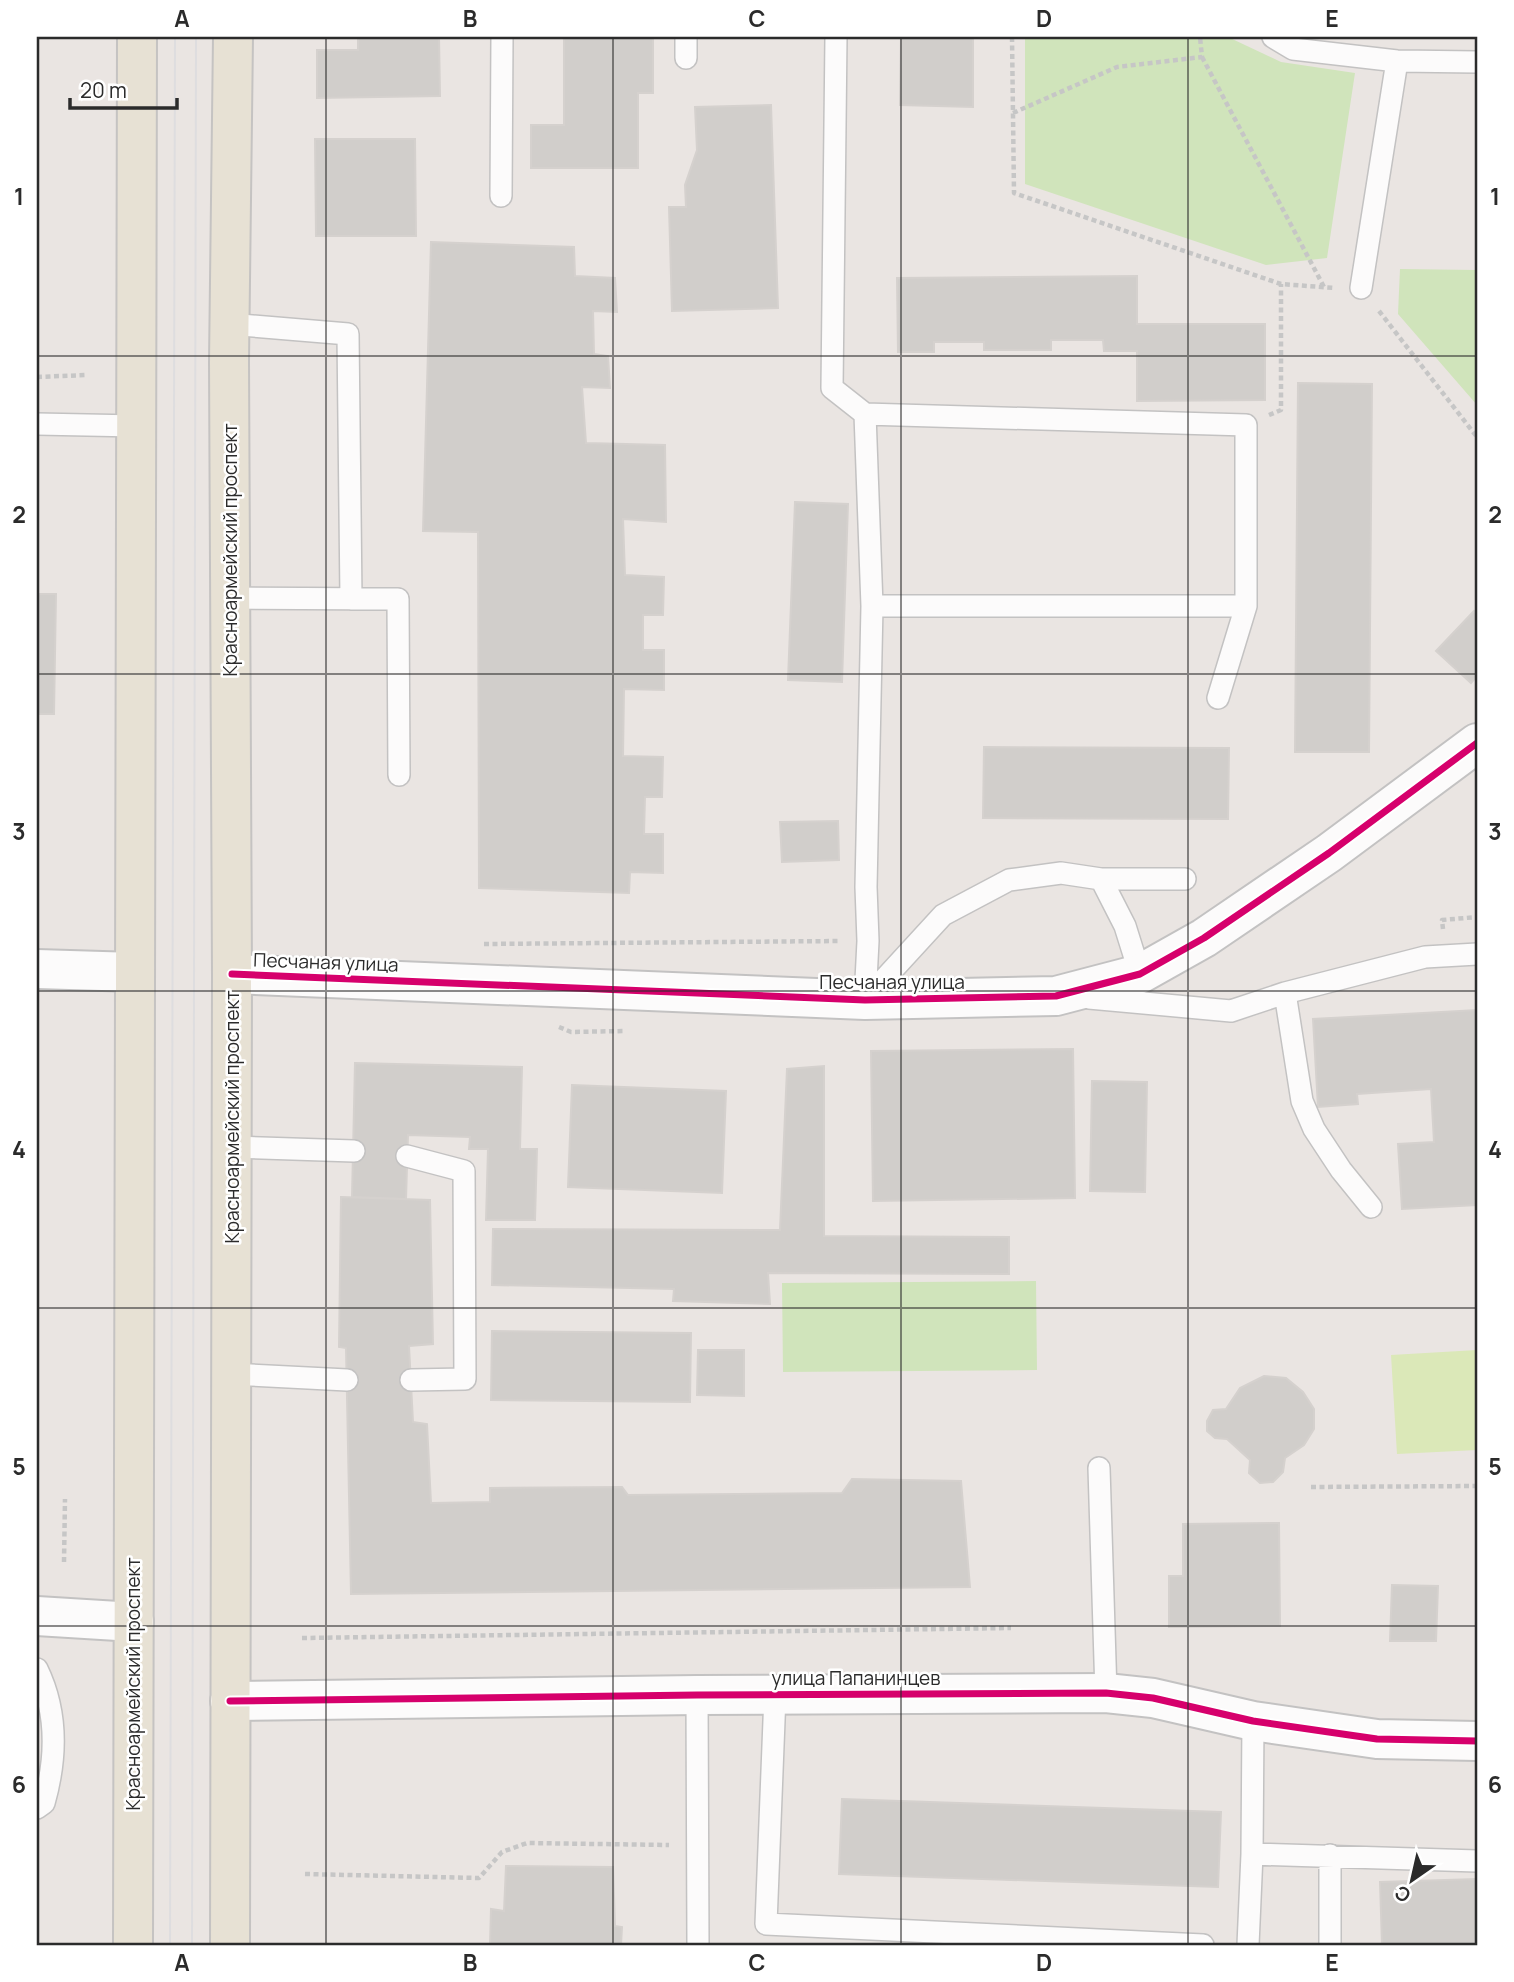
<svg xmlns="http://www.w3.org/2000/svg" width="1514" height="1982" font-family="Manrope,sans-serif">
<rect width="100%" height="100%" fill="#eae5e2"/>
<path fill="#d0e4bb" d="M 1025,37 L 1228,37 L 1281,62 L 1355,73 L 1327,258 L 1266,265 L 1025,184 Z
M 1400,269 L 1477,270 L 1477,405 L 1398,314 Z
M 1036,1281 L 1037,1370 L 783,1372 L 782,1283 Z"/>
<path fill="#dbe8b8" d="M 1477,1350 L 1477,1450 L 1397,1454 L 1391,1355 Z"/>
<path fill="#d1cecb" stroke="#d5d1ce" stroke-width="2" d="M 358,37 L 439,37 L 440,96 L 317,98 L 317,50 L 358,50 Z
M 564,37 L 653,37 L 653,93 L 638,93 L 638,168 L 531,168 L 531,125 L 564,125 Z
M 901,37 L 973,37 L 973,107 L 900,105 Z
M 771,105 L 778,308 L 672,311 L 669,207 L 686,207 L 685,185 L 697,150 L 695,107 Z
M 315,139 L 415,139 L 416,236 L 316,236 Z
M 431,242 L 574,247 L 575,276 L 615,278 L 617,312 L 593,311 L 594,354 L 608,356 L 610,388 L 582,387 L 586,443 L 665,445 L 666,522 L 623,519 L 625,575 L 664,577 L 663,615 L 643,615 L 643,650 L 664,650 L 664,690 L 624,689 L 623,756 L 663,757 L 662,797 L 645,797 L 644,834 L 663,834 L 663,873 L 630,872 L 629,893 L 479,888 L 478,532 L 423,531 Z
M 1137,276 L 1137,324 L 1265,324 L 1265,400 L 1137,401 L 1137,351 L 1104,351 L 1103,340 L 1051,340 L 1051,350 L 984,350 L 984,342 L 934,342 L 934,352 L 898,352 L 897,278 Z
M 1298,383 L 1372,384 L 1369,752 L 1295,752 Z
M 795,502 L 848,504 L 842,682 L 788,680 Z
M 37,594 L 56,594 L 54,714 L 37,714 Z
M 1474,611 L 1477,614 L 1477,676 L 1471,683 L 1436,651 Z
M 984,747 L 1229,748 L 1228,819 L 983,818 Z
M 838,821 L 839,860 L 782,862 L 780,822 Z
M 1477,1010 L 1477,1205 L 1402,1209 L 1398,1144 L 1434,1142 L 1431,1089 L 1357,1094 L 1358,1104 L 1318,1107 L 1313,1019 Z
M 1073,1049 L 1075,1198 L 873,1201 L 871,1051 Z
M 355,1063 L 522,1067 L 520,1149 L 537,1149 L 535,1220 L 486,1220 L 488,1149 L 469,1149 L 470,1137 L 408,1135 L 406,1199 L 352,1197 Z
M 824,1066 L 824,1236 L 1009,1237 L 1009,1274 L 768,1273 L 770,1304 L 673,1301 L 674,1289 L 492,1285 L 493,1229 L 780,1230 L 787,1069 Z
M 1092,1081 L 1147,1082 L 1145,1192 L 1090,1191 Z
M 572,1085 L 726,1091 L 722,1193 L 568,1187 Z
M 341,1197 L 430,1200 L 433,1344 L 409,1346 L 413,1422 L 427,1424 L 431,1503 L 490,1502 L 490,1488 L 622,1487 L 628,1495 L 842,1493 L 852,1479 L 961,1481 L 970,1587 L 351,1594 L 346,1348 L 339,1347 Z
M 492,1331 L 691,1333 L 690,1402 L 491,1400 Z
M 698,1350 L 744,1350 L 744,1396 L 697,1395 Z
M 1264,1376 L 1286,1378 L 1303,1392 L 1314,1409 L 1314,1429 L 1304,1445 L 1285,1458 L 1283,1472 L 1273,1482 L 1260,1483 L 1249,1473 L 1250,1460 L 1227,1439 L 1215,1438 L 1207,1431 L 1207,1421 L 1213,1410 L 1226,1409 L 1240,1388 Z
M 1279,1523 L 1280,1626 L 1169,1627 L 1169,1576 L 1183,1576 L 1183,1524 Z
M 1392,1585 L 1438,1586 L 1436,1641 L 1390,1641 Z
M 842,1799 L 1221,1812 L 1218,1887 L 839,1874 Z
M 506,1866 L 613,1867 L 615,1926 L 622,1927 L 621,1945 L 490,1945 L 491,1909 L 504,1911 Z
M 1477,1879 L 1477,1945 L 1382,1945 L 1380,1882 Z"/>
<g fill="none" stroke-linecap="round" stroke-linejoin="round">
<g stroke="#c3c2c2" stroke-width="24">
<path id="service" d="M 686,37 L 686,58
M 836,37 L 832,388 L 865,414 L 1246,425 L 1246,606 L 872,606
M 1273,37 L 1293,49 L 1397,61 L 1477,62
M 501,196 L 502,37
M 1361,288 L 1397,61
M 229,324 L 348,334 L 351,599
M 37,424 L 137,426
M 230,598 L 398,599 L 399,775
M 1218,698 L 1246,606
M 1101,879 L 1185,879
M 1285,993 L 1302,1101 L 1314,1129 L 1341,1170 L 1371,1207
M 1089,998 L 1231,1011 L 1285,993 L 1425,957 L 1477,954
M 865,1000 L 868,941 L 866,887 L 872,606 L 865,414
M 865,1000 L 943,915 L 1009,880 L 1061,873 L 1101,879 L 1125,926 L 1140,974
M 232,1147 L 354,1151
M 407,1156 L 464,1171 L 465,1379 L 411,1380
M 231,1374 L 347,1380
M 1099,1468 L 1106,1693
M 37,1669 C 58,1712 57,1757 44,1803 L 37,1808
M 697,1695 L 698,1945
M 775,1695 L 766,1924 L 1203,1945
M 1253,1721 L 1252,1854 L 1477,1861
M 1330,1855 L 1330,1945
M 1248,1945 L 1252,1854"/>
</g>
<g stroke="#c3c2c2" stroke-width="42">
<path id="minor" d="M 37,969 L 135,972
M 232,974 L 865,1000 L 1056,996 L 1140,974 L 1204,938 L 1329,853 L 1477,743
M 37,1616 L 134,1622
M 230,1701 L 697,1695 L 1106,1693 L 1153,1698 L 1253,1721 L 1377,1739 L 1477,1741"/>
</g>
<g stroke="#c5c3c2" stroke-width="42">
<path id="primary" d="M 133,1945 L 137,37
M 230,1945 L 232,974 L 229,362 L 233,37"/>
</g>
<path stroke="#c6c6c6" stroke-width="4.5" stroke-dasharray="5 3.5" stroke-linecap="butt" d="M 1012,37 L 1014,193 L 1281,284 L 1335,288
M 1202,57 L 1324,287
M 1013,113 L 1117,67 L 1202,57 L 1200,37
M 1379,311 L 1477,437
M 37,377 L 87,375
M 1269,415 L 1281,410 L 1281,284
M 1443,929 L 1442,920 L 1477,917
M 484,944 L 839,941
M 559,1027 L 571,1032 L 626,1031
M 1311,1487 L 1477,1486
M 64,1562 L 65,1499
M 302,1638 L 1011,1628
M 305,1874 L 479,1878 L 502,1852 L 527,1843 L 669,1845"/>
<use href="#service" stroke="#fcfbfb" stroke-width="21"/>
<use href="#minor" stroke="#fcfbfb" stroke-width="38"/>
<use href="#primary" stroke="#e7e1d4" stroke-width="38"/>
<path stroke="#dedddf" stroke-width="2" d="M 170,1945 L 175,37
M 192,1945 L 196,37"/>
<g stroke="#fff" stroke-width="11">
<path id="cycleway" d="M 232,974 L 865,1000 L 1056,996 L 1140,974 L 1204,938 L 1329,853 L 1477,743
M 230,1701 L 697,1695 L 1106,1693 L 1153,1698 L 1253,1721 L 1377,1739 L 1477,1741"/>
</g>
<use href="#cycleway" stroke="#d6006c" stroke-width="7"/>
</g>
<path fill="none" stroke="#2b2b2b" stroke-width="2" stroke-opacity="0.55" d="M 326,37 L 326,1945M 613,37 L 613,1945M 901,37 L 901,1945M 1188,37 L 1188,1945M 37,356 L 1477,356M 37,674 L 1477,674M 37,991 L 1477,991M 37,1308 L 1477,1308M 37,1626 L 1477,1626"/>
<g text-anchor="middle" dominant-baseline="central" stroke-width="5" stroke-linejoin="round" paint-order="stroke">
<g font-size="19" fill="#2b2b2b" stroke="#fff">
<text transform="translate(230 550) rotate(-90)">Красноармейский проспект</text>
<text transform="translate(326 962) rotate(2)">Песчаная улица</text>
<text x="892" y="982">Песчаная улица</text>
<text transform="translate(232 1117) rotate(-90)">Красноармейский проспект</text>
<text x="856" y="1678">улица Папанинцев</text>
<text transform="translate(133 1684) rotate(-90)">Красноармейский проспект</text>
</g>
</g>
<rect width="1514" height="1982" fill="none" stroke="#ffffff" stroke-width="77"/>
<g transform="translate(1412 1880) rotate(214)" stroke="#ffffff" stroke-width="5" paint-order="stroke">
<path d="M0-5L12 26L0 18L-12 26Z" fill="#2b2b2b"/>
<text y="-10" font-size="19" font-weight="bold" text-anchor="middle" fill="#2b2b2b">С</text>
</g>
<path d="M70 98v10h107v-10" fill="none" stroke="#2b2b2b" stroke-width="3.5"/>
<text x="80" y="98" font-size="21" fill="#2b2b2b" stroke="#ffffff" stroke-width="5" paint-order="stroke">20 m</text>
<rect x="38" y="38" width="1438" height="1906" fill="none" stroke="#2b2b2b" stroke-width="2.5"/>
<g font-size="23" text-anchor="middle" font-weight="bold" fill="#2b2b2b">
<text x="182" y="27">A</text>
<text x="470" y="27">B</text>
<text x="757" y="27">C</text>
<text x="1044" y="27">D</text>
<text x="1332" y="27">E</text>
<text x="19" y="205">1</text>
<text x="1495" y="205">1</text>
<text x="19" y="523">2</text>
<text x="1495" y="523">2</text>
<text x="19" y="840">3</text>
<text x="1495" y="840">3</text>
<text x="19" y="1158">4</text>
<text x="1495" y="1158">4</text>
<text x="19" y="1475">5</text>
<text x="1495" y="1475">5</text>
<text x="19" y="1793">6</text>
<text x="1495" y="1793">6</text>
<text x="182" y="1971">A</text>
<text x="470" y="1971">B</text>
<text x="757" y="1971">C</text>
<text x="1044" y="1971">D</text>
<text x="1332" y="1971">E</text>
</g>
</svg>
